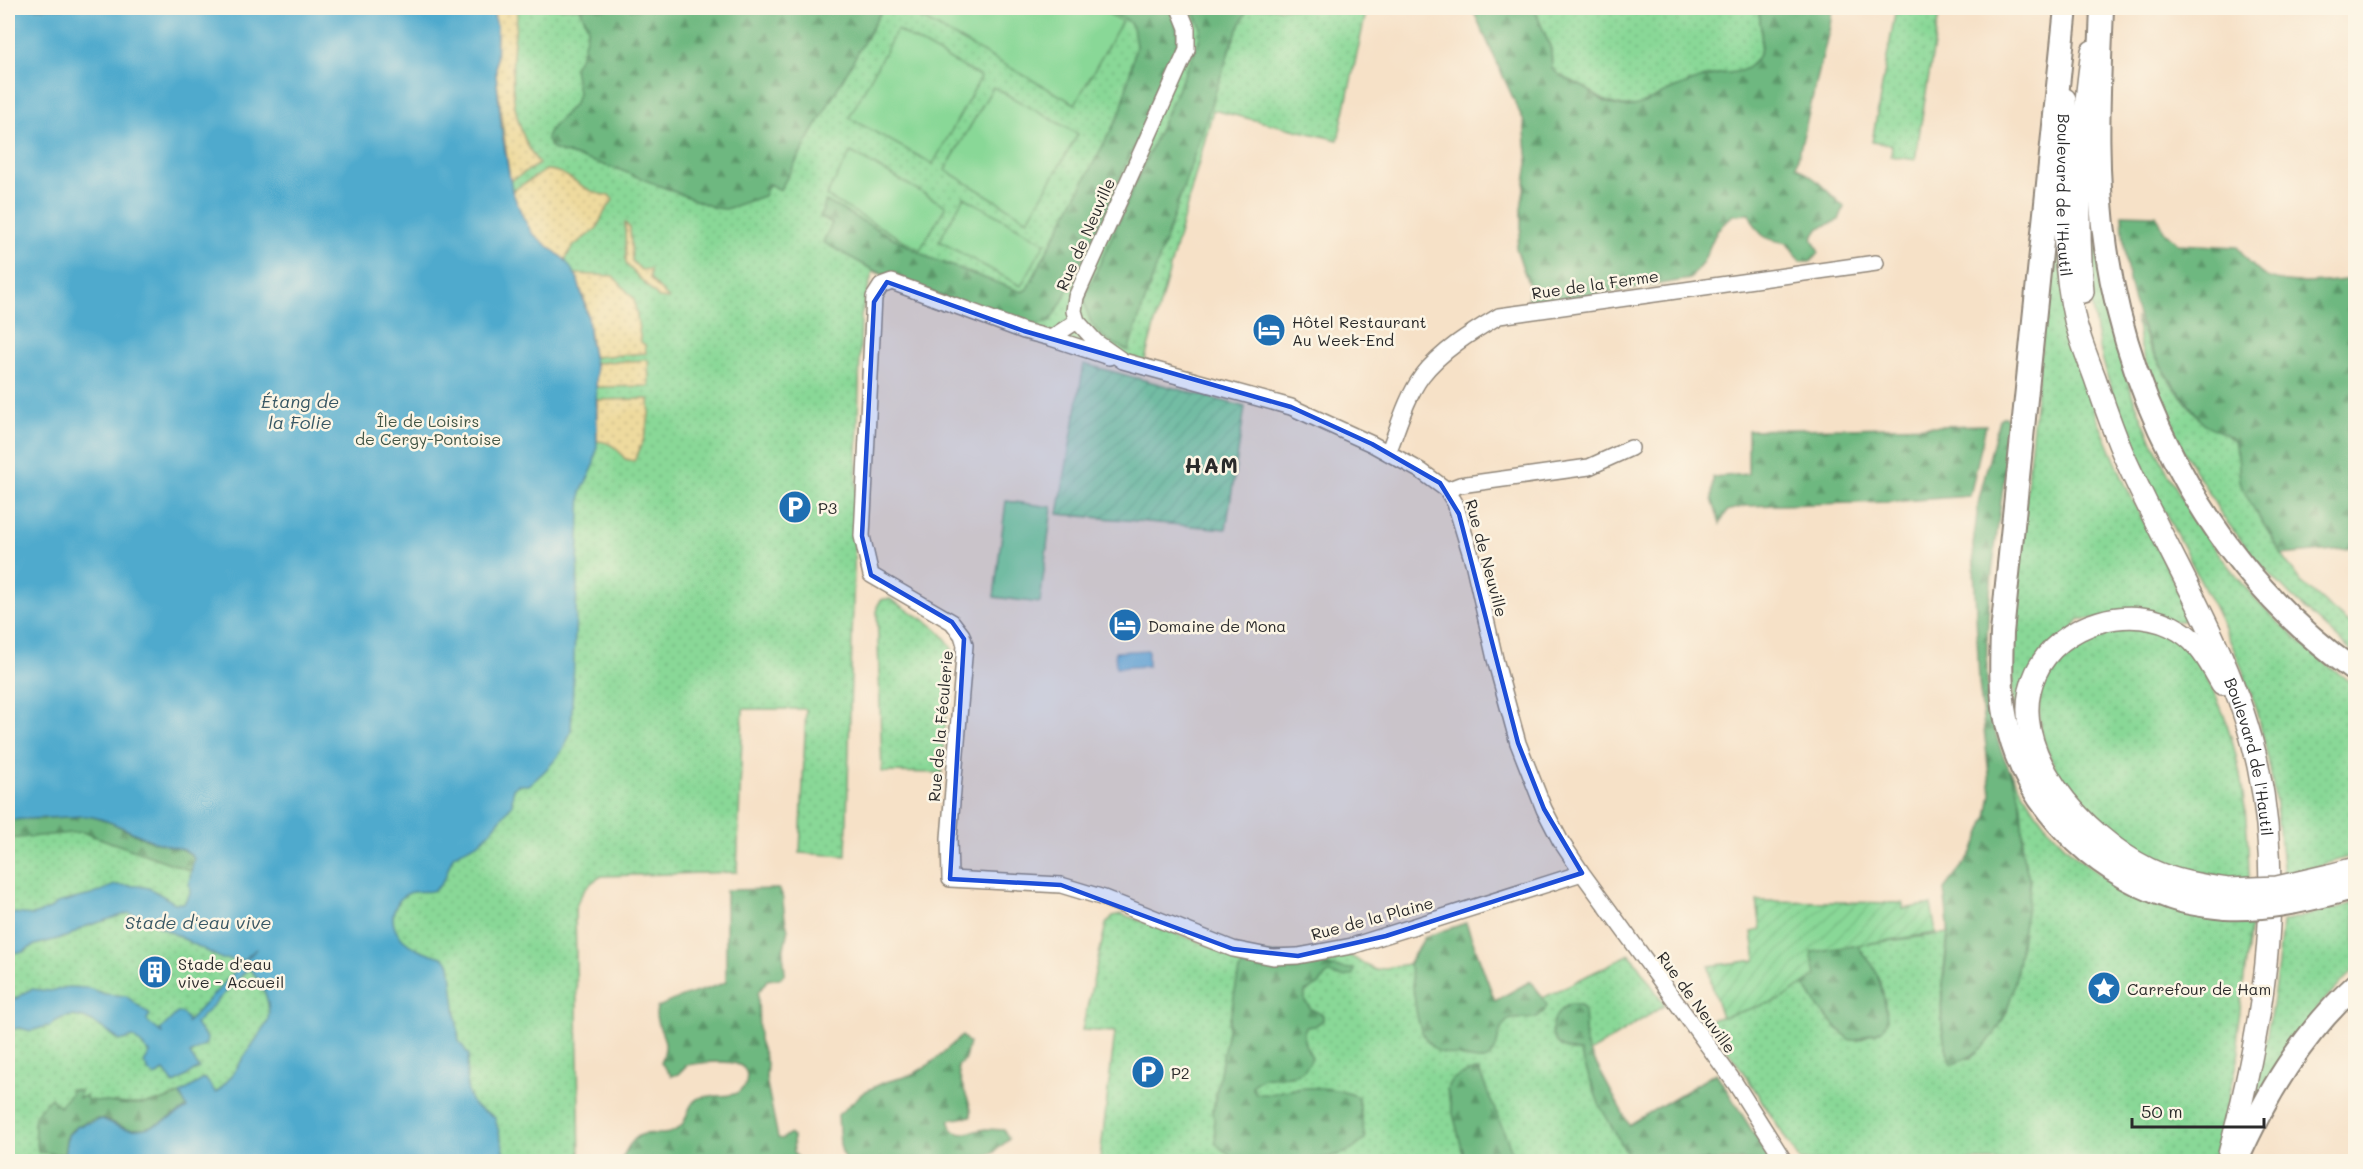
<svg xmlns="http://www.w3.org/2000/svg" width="2363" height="1169" font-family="Mali,sans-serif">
<defs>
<pattern id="grass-dots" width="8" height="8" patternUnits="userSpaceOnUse" patternTransform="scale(1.5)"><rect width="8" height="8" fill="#89d897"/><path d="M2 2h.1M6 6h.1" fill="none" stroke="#76ba82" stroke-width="1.8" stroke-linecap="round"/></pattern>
<pattern id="forest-firs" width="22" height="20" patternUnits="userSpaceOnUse" patternTransform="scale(1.5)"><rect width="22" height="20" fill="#6eb880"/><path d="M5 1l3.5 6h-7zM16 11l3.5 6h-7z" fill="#5b9669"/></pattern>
<pattern id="sand-dots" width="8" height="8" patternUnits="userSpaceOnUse" patternTransform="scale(1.5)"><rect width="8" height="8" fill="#eeda9e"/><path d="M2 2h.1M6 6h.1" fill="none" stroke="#cb8" stroke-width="1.8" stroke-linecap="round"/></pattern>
<pattern id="garden-furrows" width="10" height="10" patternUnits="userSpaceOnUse" patternTransform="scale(1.5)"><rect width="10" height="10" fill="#89d897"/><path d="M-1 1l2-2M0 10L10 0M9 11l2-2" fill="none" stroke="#76ba82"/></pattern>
</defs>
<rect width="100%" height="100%" fill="#fcf5e5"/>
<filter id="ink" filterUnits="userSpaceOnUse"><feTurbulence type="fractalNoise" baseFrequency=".0167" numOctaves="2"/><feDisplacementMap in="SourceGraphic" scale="12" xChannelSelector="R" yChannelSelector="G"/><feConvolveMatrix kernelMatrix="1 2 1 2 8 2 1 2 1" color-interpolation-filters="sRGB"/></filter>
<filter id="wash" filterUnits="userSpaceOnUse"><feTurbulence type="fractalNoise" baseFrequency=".008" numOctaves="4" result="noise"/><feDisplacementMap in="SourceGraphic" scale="24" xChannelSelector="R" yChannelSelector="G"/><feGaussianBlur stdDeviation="1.35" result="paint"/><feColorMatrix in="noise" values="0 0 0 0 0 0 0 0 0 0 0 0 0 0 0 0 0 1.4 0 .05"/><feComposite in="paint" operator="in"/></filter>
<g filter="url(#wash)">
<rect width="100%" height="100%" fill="#f6e1c7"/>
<path fill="url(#grass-dots)" stroke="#5a8261" stroke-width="1.5" d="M 8,8 L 1367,8 L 1338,140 L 1213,110 L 1144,363 L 1018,328 L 873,271 L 861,315 L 846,856 L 800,853 L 806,709 L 743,709 L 737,872 L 602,876 C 588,883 579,895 575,910 L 580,1162 L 8,1161 Z
M 1534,8 L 1759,8 C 1759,26 1768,50 1753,64 C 1740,76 1723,71 1709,76 C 1695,81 1680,86 1666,93 C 1659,96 1653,102 1646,104 C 1623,111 1604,102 1587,89 C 1575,81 1562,80 1552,69 L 1551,49 Z
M 1896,8 L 1940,8 L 1915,160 L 1891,156 L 1892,145 L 1872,142 Z
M 2089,177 C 2095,226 2099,276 2111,325 C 2134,420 2183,515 2247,589 C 2279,626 2317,657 2355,686 L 2355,855 L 2284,876 C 2277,802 2267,728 2238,659 C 2198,562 2136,477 2107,375 C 2099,348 2093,318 2090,290 C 2086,253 2089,214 2089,177 Z
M 2051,248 L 2058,248 L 2074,346 L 2096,416 L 2125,484 L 2189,613 L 2182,621 L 2079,619 L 2017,718 L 2013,711 L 2011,644 Z
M 2136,317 L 2148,344 L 2173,386 L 2203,423 L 2221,430 L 2234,442 L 2239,459 L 2241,485 L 2282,555 L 2300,581 L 2355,629 L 2355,654 L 2291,596 L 2256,559 L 2223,517 L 2182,448 L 2155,387 L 2140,345 Z
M 885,599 L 890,599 C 913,614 945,627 954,654 L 947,656 L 949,669 L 942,773 L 882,772 L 877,607 L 881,600 Z
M 2114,627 C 2137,628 2170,629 2188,647 C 2193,652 2196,661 2200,667 C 2239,728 2248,807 2249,878 C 2207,877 2163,870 2126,846 C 2066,806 1997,705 2072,644 C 2082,636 2101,632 2114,627 Z
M 2010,770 C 2021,788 2031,807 2045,824 C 2096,887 2172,918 2251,923 L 2237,1034 L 2240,1052 L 2213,1161 L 1800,1161 L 1750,1082 L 1707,1021 L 1780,1000 L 1804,984 C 1814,1000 1840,1042 1860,1040 L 1870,1034 L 1877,1033 L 1887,1020 L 1881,984 L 1858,945 L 1948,933 C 1944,976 1933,1023 1952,1064 L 1970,1058 L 1979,1050 L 2001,1023 L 2007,1012 L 2030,881 L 2021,851 L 2023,838 L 2020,800 Z
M 2355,903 L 2355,969 C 2312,1008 2289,1046 2260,1095 L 2255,1094 C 2267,1037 2278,980 2282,922 Z
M 1121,914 L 1236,955 L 1345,953 L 1375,970 L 1408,964 L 1425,937 L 1466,923 L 1495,1001 L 1531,981 L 1543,998 L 1630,954 L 1665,1005 L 1590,1052 L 1629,1125 L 1716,1073 L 1771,1161 L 1070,1162 L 1100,1159 L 1115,1032 L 1082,1030 L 1106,924 L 1113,916 Z"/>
<path fill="url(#forest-firs)" stroke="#4c7256" stroke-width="1.5" d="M 580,8 L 883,8 L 780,190 L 769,184 L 764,196 L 726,209 L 715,208 L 620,170 L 552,149 L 547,140 L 548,132 L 575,103 L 578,93 L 574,67 L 582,53 L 588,28 Z
M 1103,8 L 1169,8 C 1179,27 1179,41 1174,61 L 1061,304 L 1049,322 L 1038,325 L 1017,324 L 873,270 L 823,242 L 832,223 L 820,217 L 826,201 L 930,258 L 1022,292 L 1027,289 L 1121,111 L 1136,46 L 1133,27 L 1127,20 Z
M 1192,8 L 1248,8 L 1232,43 L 1128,351 C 1101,337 1089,331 1084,299 L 1199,41 L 1201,27 Z
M 1472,8 L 1534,8 L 1551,49 L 1552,68 C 1561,79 1571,80 1583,87 C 1591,91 1597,98 1606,102 C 1632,113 1644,103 1666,92 C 1680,86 1694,80 1709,76 C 1723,71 1740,76 1752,64 C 1768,50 1759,26 1759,8 L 1832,8 L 1830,26 L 1796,166 L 1816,180 L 1844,207 L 1839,220 L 1819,228 L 1812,238 L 1819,253 L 1810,262 L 1800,262 L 1787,243 C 1762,239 1760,236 1749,214 L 1733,215 L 1717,230 L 1703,262 L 1690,279 L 1534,305 L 1528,301 L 1529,286 L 1516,248 L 1521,230 L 1521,209 L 1528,163 L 1524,122 Z
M 2122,214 L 2156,215 L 2164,231 L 2178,244 L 2237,247 C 2246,256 2251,267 2262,274 C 2284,289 2331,281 2355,279 L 2355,548 L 2282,555 C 2270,532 2253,511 2242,487 C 2236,474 2242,456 2234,442 C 2226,430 2214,431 2203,423 C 2200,421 2197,416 2195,412 C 2142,349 2125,297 2122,214 Z
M 2002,417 L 2006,417 L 2011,425 C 2002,507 1984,595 1987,678 C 1988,699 1992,724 1999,744 C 2005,763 2016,780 2020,800 C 2023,815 2022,833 2022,849 C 2022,859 2028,869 2029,880 C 2031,895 2025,914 2023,929 C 2016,980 2011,1047 1952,1064 C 1933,1023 1945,979 1948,936 C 1949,921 1945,904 1944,889 L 1970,856 L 1978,840 L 1987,817 L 1991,794 L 1979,681 L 1973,545 L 1979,499 L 1999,420 Z
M 1986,425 L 1970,496 L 1889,502 L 1745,506 L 1727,511 L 1720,524 L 1712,499 L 1713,477 L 1748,474 L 1748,430 Z
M 86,816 C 110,818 129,834 151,841 C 165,846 185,846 194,858 L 192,871 L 82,832 L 8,839 L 8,820 Z
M 778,889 L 782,894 L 785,918 L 788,929 L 783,953 L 785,973 L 781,978 L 767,980 L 758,993 L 759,1040 L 767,1063 L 766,1079 L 778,1138 L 782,1139 L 789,1134 L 793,1137 L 794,1153 L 799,1159 L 797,1162 L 621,1161 C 642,1113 656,1147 680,1127 C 688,1120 687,1105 697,1099 C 706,1094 722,1098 734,1094 C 738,1093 742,1089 745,1086 C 746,1082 748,1076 746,1072 C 741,1056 700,1063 687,1065 L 678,1074 L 672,1076 L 661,1063 C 663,1057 666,1049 665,1043 C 663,1030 653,1021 657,1008 C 679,995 703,992 726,982 L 726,890 Z
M 1466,923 L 1495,1001 L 1531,981 L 1547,1005 C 1540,1025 1524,1016 1508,1020 C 1494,1033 1501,1047 1490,1057 C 1483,1063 1472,1059 1463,1057 C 1456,1054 1443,1055 1436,1050 C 1411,1032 1417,992 1409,964 L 1425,937 Z
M 1858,945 C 1861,954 1866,956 1871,963 C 1878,972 1891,1016 1885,1026 C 1881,1033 1876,1032 1869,1034 C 1861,1037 1859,1043 1848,1039 L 1819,1008 L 1804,984 L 1816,976 L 1811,952 Z
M 1318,959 C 1329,970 1340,967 1354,969 L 1353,975 C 1344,978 1338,978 1329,973 L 1325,976 L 1320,984 L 1305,992 L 1305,1001 L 1311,1009 L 1323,1015 L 1323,1020 L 1315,1026 L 1306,1027 C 1300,1038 1306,1047 1312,1057 C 1299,1092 1267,1064 1252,1087 L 1256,1093 C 1267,1096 1273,1093 1283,1091 C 1311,1086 1332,1086 1358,1097 L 1365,1139 C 1358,1145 1351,1152 1341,1154 C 1308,1164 1270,1161 1236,1161 L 1216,1144 L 1213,1110 L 1239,970 L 1249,962 L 1257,960 Z
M 1570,1004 L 1580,1005 L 1584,1009 L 1586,1045 L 1629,1125 L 1716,1073 L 1771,1161 L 1631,1161 L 1599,1104 L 1580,1052 C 1549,1051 1541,1020 1570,1004 Z
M 962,1036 L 969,1043 L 965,1059 L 958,1066 C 958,1085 973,1102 971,1116 L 949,1120 L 953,1131 L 962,1134 L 985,1129 L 1004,1130 L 1009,1139 L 993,1153 L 975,1161 L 845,1161 L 840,1145 L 838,1115 L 864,1092 L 885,1082 L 912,1075 L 930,1064 Z
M 1472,1071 L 1479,1071 L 1516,1161 L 1465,1161 L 1447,1090 C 1449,1076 1461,1076 1472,1071 Z
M 71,1089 L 80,1090 L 79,1098 L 86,1096 L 87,1100 C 127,1103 140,1110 180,1094 L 188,1107 C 171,1118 152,1130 131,1129 C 121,1128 113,1122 104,1119 C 93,1117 71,1126 67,1137 C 65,1142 65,1149 64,1155 L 38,1152 C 36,1122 25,1121 51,1098 L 59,1107 L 70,1094 Z"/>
<path fill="url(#sand-dots)" stroke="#8c8264" stroke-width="1.5" d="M 492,8 L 518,8 C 511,62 504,116 539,164 L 510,181 L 496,74 L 497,26 Z
M 546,170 C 570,170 585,196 609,195 L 613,200 L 603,214 L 597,228 L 572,247 L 565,260 L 532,234 L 523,217 L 512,191 Z
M 625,223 L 630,228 L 632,261 L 641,270 L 650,269 L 650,279 L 669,299 L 659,298 L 626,264 Z
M 575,274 L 613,276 L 634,299 L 641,342 L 645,345 L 646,353 L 593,357 L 586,304 Z
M 648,360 L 649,386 L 596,387 L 595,363 Z
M 649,399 C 651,419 644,443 634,461 L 625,459 C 617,448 611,442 597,441 L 597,400 Z"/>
<path fill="url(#garden-furrows)" stroke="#5a8261" stroke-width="1.5" d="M 1084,364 L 1245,407 L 1226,529 L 1058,514 Z
M 1757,901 L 1903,903 L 1903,909 L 1931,904 L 1936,933 L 1811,952 L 1816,976 L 1780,1000 L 1722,1017 L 1711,982 L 1709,966 L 1756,960 L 1752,932 L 1761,930 Z"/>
<path fill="#89d897" stroke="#5a8261" stroke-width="1.5" d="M 909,8 L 1098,8 L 1122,21 L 1075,104 L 907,10 Z
M 897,30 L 981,77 L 933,164 L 849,118 Z
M 993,87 L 1078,134 L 1028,220 L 945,170 Z
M 851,152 L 946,206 L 920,250 L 826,196 Z
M 964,197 L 1045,243 L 1021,286 L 939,241 Z
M 1006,501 L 1052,507 L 1040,603 L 994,597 Z"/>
<path fill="#50aacd" stroke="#3e6a7c" stroke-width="1.5" d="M 8,8 L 492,8 L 497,26 L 496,74 L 502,133 L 512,191 L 523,217 L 532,233 L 565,260 L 577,277 L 588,318 L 590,341 L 596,371 L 597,446 L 593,468 L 581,492 L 571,731 C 564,754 547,770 529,785 L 518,785 L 513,789 L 512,805 L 492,830 L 479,843 L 454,855 C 447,866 448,879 437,888 C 427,897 412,884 399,901 C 383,925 402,945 426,952 C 435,956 444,955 450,964 L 459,1041 L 469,1055 C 466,1069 464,1093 474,1105 C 480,1111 489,1112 495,1118 L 507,1161 L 64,1161 L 68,1135 L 78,1126 L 102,1119 C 108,1121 113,1124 119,1127 C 144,1135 168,1120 187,1108 L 180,1094 L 205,1078 L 216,1093 L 230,1078 L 267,1023 C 273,1004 262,982 249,968 L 195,1024 L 207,1038 L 206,1044 L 190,1054 L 199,1068 L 174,1084 L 164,1071 L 155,1076 L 149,1072 L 144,1063 L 150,1053 L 133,1037 L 120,1041 C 100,1026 73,1002 49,1027 L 47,1026 L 31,1031 L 20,1028 L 8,1030 L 8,1000 L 15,999 L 31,989 L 50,991 L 68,987 L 88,988 L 105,994 L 126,996 L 150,1015 L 147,1019 L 148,1022 L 163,1034 L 160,1030 L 177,1013 L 182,1013 L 188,1020 L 187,1023 L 257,948 L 244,960 L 222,959 L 159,926 L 129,913 L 84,927 L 69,936 L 35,945 L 23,952 L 8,953 L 8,916 L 13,913 L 33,915 L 50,909 L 57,903 L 91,895 L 115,885 L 139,886 L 149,888 L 175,903 L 184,903 L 190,893 L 189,882 L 194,858 C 187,848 176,848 165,845 C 138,838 114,819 86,816 L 8,820 Z
M 1148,650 L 1148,666 L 1116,668 L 1115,652 Z"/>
</g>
<g filter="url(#ink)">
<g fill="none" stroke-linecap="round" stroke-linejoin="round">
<g stroke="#908679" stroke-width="18">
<path id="minor" d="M 1179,8 L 1187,28 L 1187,50 L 1076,297 L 1074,311 L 1077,321 L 1096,342 L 1123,361 L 1291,407 L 1372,444 L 1421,471 L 1447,490 L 1455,503 L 1473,562 L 1495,659 L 1518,743 L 1544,809 L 1560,840 L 1582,873 L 1735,1083 L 1785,1162
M 1077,321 L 1051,338 L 1109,357
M 1051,338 L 1024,331 L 892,282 L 881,286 L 874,297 L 862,536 L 871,575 L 952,622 L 962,635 L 965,645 L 949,838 L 950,879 L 1061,885 L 1104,898 L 1233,949 L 1273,957 L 1298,956 L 1352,946 L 1582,873
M 1388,453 C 1398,428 1406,398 1422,376 C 1441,351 1472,332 1499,316 L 1876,263
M 1447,490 L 1460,485 L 1589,467 L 1631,448"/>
</g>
<g stroke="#908679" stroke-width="24">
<g id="secondary">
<path id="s1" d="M 2065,99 C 2065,172 2058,248 2075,320 C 2080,340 2088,359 2095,378 C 2104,404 2113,431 2124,456 C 2170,559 2234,655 2258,766 C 2286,900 2261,1032 2227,1162"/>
<path d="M 2083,292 C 2076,211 2081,131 2092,51"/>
<path d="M 2222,684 C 2211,665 2200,643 2180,631 C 2133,601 2059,623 2036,673 C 2001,748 2087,839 2149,869 C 2174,881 2201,885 2228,889"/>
<path d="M 2329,875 L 2356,868"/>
</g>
</g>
<g stroke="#908679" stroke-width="26">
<path id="primary" d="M 2066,8 L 2002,633 C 2001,661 2000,690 2006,719 C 2023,804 2090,870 2171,898 C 2188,904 2207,906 2225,908
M 2102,8 C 2099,88 2094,168 2106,248 C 2131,414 2218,574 2356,672
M 2338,892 L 2356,887
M 2236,1162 C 2266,1095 2301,1035 2356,985"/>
</g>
<use href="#minor" stroke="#fff" stroke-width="15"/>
<use href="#secondary" stroke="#fff" stroke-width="21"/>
<use href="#primary" stroke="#fff" stroke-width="22"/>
<g stroke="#908679" stroke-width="24" stroke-linecap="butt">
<path id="secondary-bridge" d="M 2228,889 L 2277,887 L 2329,875"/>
</g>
<g stroke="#908679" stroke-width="26" stroke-linecap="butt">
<path id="primary-bridge" d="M 2225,908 C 2264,910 2300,902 2338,892"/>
</g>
<use href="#secondary-bridge" stroke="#fff" stroke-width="21"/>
<use href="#primary-bridge" stroke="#fff" stroke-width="22"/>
</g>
</g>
<path fill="#1d4ed8" fill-opacity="0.2" stroke="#1d4ed8" stroke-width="4.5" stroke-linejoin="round" d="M 887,282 L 1024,331 L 1291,407 L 1372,444 L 1440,483 L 1459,514 L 1518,743 L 1544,809 L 1582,873 L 1386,936 L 1298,956 L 1233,949 L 1061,885 L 950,879 L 964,639 L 952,622 L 871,575 L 862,536 L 874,302 Z"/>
<defs>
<g id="hotel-disc" transform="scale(1.725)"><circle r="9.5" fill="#1f6fb2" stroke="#fcf5e5"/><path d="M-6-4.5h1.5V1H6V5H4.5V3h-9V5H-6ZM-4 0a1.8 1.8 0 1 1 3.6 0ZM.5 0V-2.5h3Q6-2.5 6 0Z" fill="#fff"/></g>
<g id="parking-disc" transform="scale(1.725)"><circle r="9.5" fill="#1f6fb2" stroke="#fcf5e5"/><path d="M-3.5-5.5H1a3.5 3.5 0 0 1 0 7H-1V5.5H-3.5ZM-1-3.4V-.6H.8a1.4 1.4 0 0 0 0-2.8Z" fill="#fff"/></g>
<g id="building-disc" transform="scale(1.725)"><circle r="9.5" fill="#1f6fb2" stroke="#fcf5e5"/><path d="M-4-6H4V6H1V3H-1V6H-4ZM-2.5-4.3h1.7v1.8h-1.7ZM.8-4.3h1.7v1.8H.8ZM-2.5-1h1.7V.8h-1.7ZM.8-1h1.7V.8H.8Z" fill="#fff"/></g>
<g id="sight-disc" transform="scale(1.725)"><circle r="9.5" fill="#1f6fb2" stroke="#fcf5e5"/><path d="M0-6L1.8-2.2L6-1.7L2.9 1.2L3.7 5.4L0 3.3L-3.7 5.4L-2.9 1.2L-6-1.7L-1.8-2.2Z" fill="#fff"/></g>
</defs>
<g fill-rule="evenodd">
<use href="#hotel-disc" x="1269" y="330"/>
<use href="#parking-disc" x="795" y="507"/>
<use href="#hotel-disc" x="1125" y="625"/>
<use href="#building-disc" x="155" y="972"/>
<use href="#sight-disc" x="2104" y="988"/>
<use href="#parking-disc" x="1148" y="1072"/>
</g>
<g text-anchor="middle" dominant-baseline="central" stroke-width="5" stroke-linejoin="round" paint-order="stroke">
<g font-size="16" fill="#2b2b2b" stroke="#fcf5e5">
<text stroke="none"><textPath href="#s1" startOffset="96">Boulevard de l'Hautil</textPath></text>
<text transform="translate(1085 234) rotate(-66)">Rue de Neuville</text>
<text transform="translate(1595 284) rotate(-8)">Rue de la Ferme</text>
<text transform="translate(1487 558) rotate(75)">Rue de Neuville</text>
<text transform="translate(940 726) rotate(-85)">Rue de la Féculerie</text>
<text stroke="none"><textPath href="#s1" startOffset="694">Boulevard de l'Hautil</textPath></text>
<text transform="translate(1372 918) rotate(-15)">Rue de la Plaine</text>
<text transform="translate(1697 1002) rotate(54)">Rue de Neuville</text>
</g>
<g font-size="16" fill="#2b2b2b" stroke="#fcf5e5" text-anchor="start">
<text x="1292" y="321">Hôtel Restaurant<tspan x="1292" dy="18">Au Week-End</tspan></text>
<text x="818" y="507">P3</text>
<text x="1148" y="625">Domaine de Mona</text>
<text x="178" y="963">Stade d'eau<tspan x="178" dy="18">vive - Accueil</tspan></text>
<text x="2127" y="988">Carrefour de Ham</text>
<text x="1171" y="1072">P2</text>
</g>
<g font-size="16" fill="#425646" stroke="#fcf5e5">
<text x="428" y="420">Île de Loisirs<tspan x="428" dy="18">de Cergy-Pontoise</tspan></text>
</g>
<g font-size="18" font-style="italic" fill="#385764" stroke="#fcf5e5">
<text x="300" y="401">Étang de<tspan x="300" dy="21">la Folie</tspan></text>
<text x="198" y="922">Stade d'eau vive</text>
</g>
<g font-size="22" font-weight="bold" letter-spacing="1.5" fill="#2b2b2b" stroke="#fcf5e5">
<text x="1212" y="464">HAM</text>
</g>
</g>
<rect width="2363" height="1169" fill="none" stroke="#fcf5e5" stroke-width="30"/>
<path d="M2132 1118v9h132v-9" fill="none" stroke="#2b2b2b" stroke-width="3"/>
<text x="2141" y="1118" font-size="18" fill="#2b2b2b" stroke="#fcf5e5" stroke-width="4.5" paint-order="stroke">50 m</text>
</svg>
